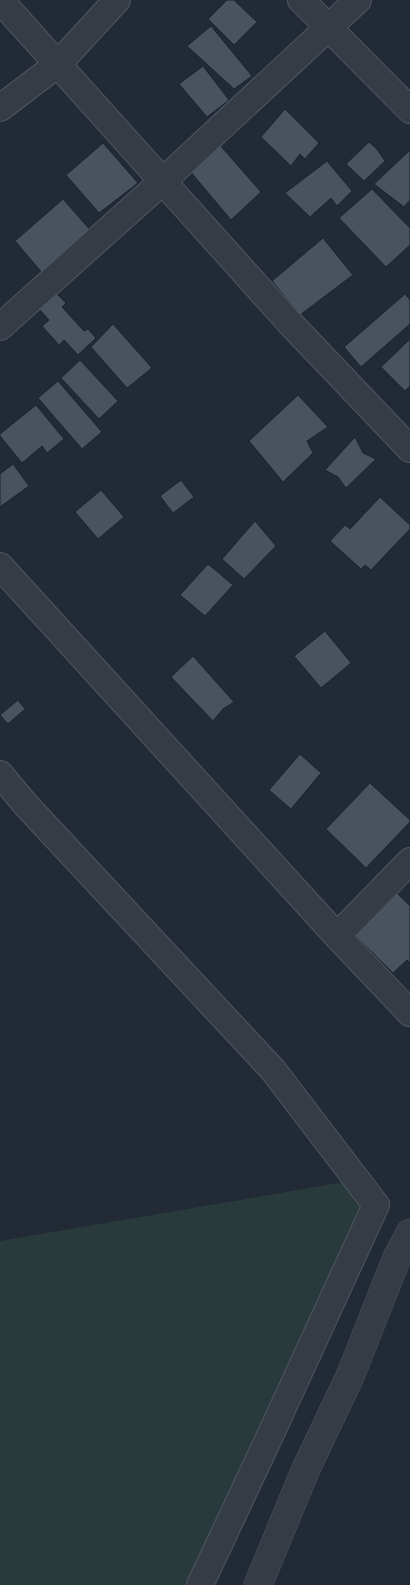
<svg xmlns="http://www.w3.org/2000/svg" width="410" height="1585" font-family="Quicksand,sans-serif">
<rect width="100%" height="100%" fill="#222a35"/>
<path fill="#283a3b" d="M 356,1180 L 376,1205 L 203,1585 L 0,1585 L 0,1241 Z"/>
<path fill="#49525f" stroke="#1d232d" d="M 227,0 L 234,0 L 257,22 L 234,45 L 208,19 Z
M 211,26 L 252,76 L 234,89 L 187,46 Z
M 203,66 L 229,100 L 207,117 L 179,84 Z
M 285,109 L 319,143 L 305,159 L 300,154 L 291,166 L 261,137 Z
M 369,142 L 376,148 L 385,161 L 364,181 L 346,164 Z
M 103,143 L 138,183 L 99,213 L 66,175 Z
M 219,144 L 261,192 L 231,220 L 189,170 Z
M 410,150 L 410,200 L 404,207 L 374,184 Z
M 327,161 L 352,191 L 337,206 L 331,198 L 310,217 L 285,193 Z
M 372,189 L 410,228 L 410,245 L 386,267 L 339,218 Z
M 63,199 L 92,232 L 44,275 L 15,241 Z
M 323,238 L 353,275 L 300,315 L 272,281 Z
M 56,293 L 66,303 L 62,307 L 84,331 L 88,329 L 96,338 L 78,355 L 64,340 L 59,345 L 42,326 L 49,320 L 39,309 Z
M 405,294 L 410,300 L 410,324 L 361,367 L 344,347 Z
M 113,324 L 152,368 L 127,388 L 91,347 Z
M 410,339 L 410,386 L 405,391 L 381,367 Z
M 80,360 L 118,401 L 99,419 L 61,378 Z
M 58,381 L 102,432 L 82,449 L 38,398 Z
M 298,395 L 328,427 L 307,441 L 313,453 L 283,482 L 249,441 Z
M 36,405 L 64,439 L 47,453 L 42,446 L 22,463 L 0,436 L 0,434 Z
M 355,437 L 363,453 L 376,459 L 346,488 L 338,477 L 325,470 Z
M 13,464 L 29,486 L 0,507 L 0,474 Z
M 181,480 L 194,497 L 173,513 L 160,496 Z
M 101,490 L 124,517 L 98,539 L 75,512 Z
M 380,497 L 410,525 L 410,529 L 371,570 L 365,565 L 361,569 L 330,541 L 345,525 L 350,529 Z
M 255,521 L 276,546 L 244,579 L 222,559 Z
M 208,564 L 233,585 L 205,616 L 180,595 Z
M 325,631 L 351,663 L 321,688 L 294,656 Z
M 193,656 L 234,702 L 223,709 L 213,721 L 171,677 Z
M 18,700 L 25,709 L 8,724 L 0,715 Z
M 300,754 L 321,773 L 291,809 L 269,790 Z
M 370,783 L 410,820 L 410,822 L 366,868 L 326,829 Z
M 395,891 L 410,906 L 410,963 L 407,960 L 393,973 L 354,934 Z"/>
<g fill="none" stroke-linecap="round" stroke-linejoin="round">
<g stroke="#505761" stroke-width="28">
<path id="minor" d="M 0,0 L 289,322 L 410,449
M 301,0 L 410,110
M 0,108 L 58,64 L 117,0
M 0,327 L 163,181 L 358,0
M 0,566 L 337,936 L 410,1013
M 0,774 L 26,805 L 273,1070 L 376,1205 L 269,1438 L 200,1585
M 337,936 L 410,861"/>
</g>
<g stroke="#505761" stroke-width="29">
<path id="tertiary" d="M 258,1585 L 305,1471 L 351,1374 L 396,1260 L 410,1233"/>
</g>
<use href="#minor" stroke="#363c46" stroke-width="26"/>
<use href="#tertiary" stroke="#363c46" stroke-width="28"/>
</g>
</svg>
